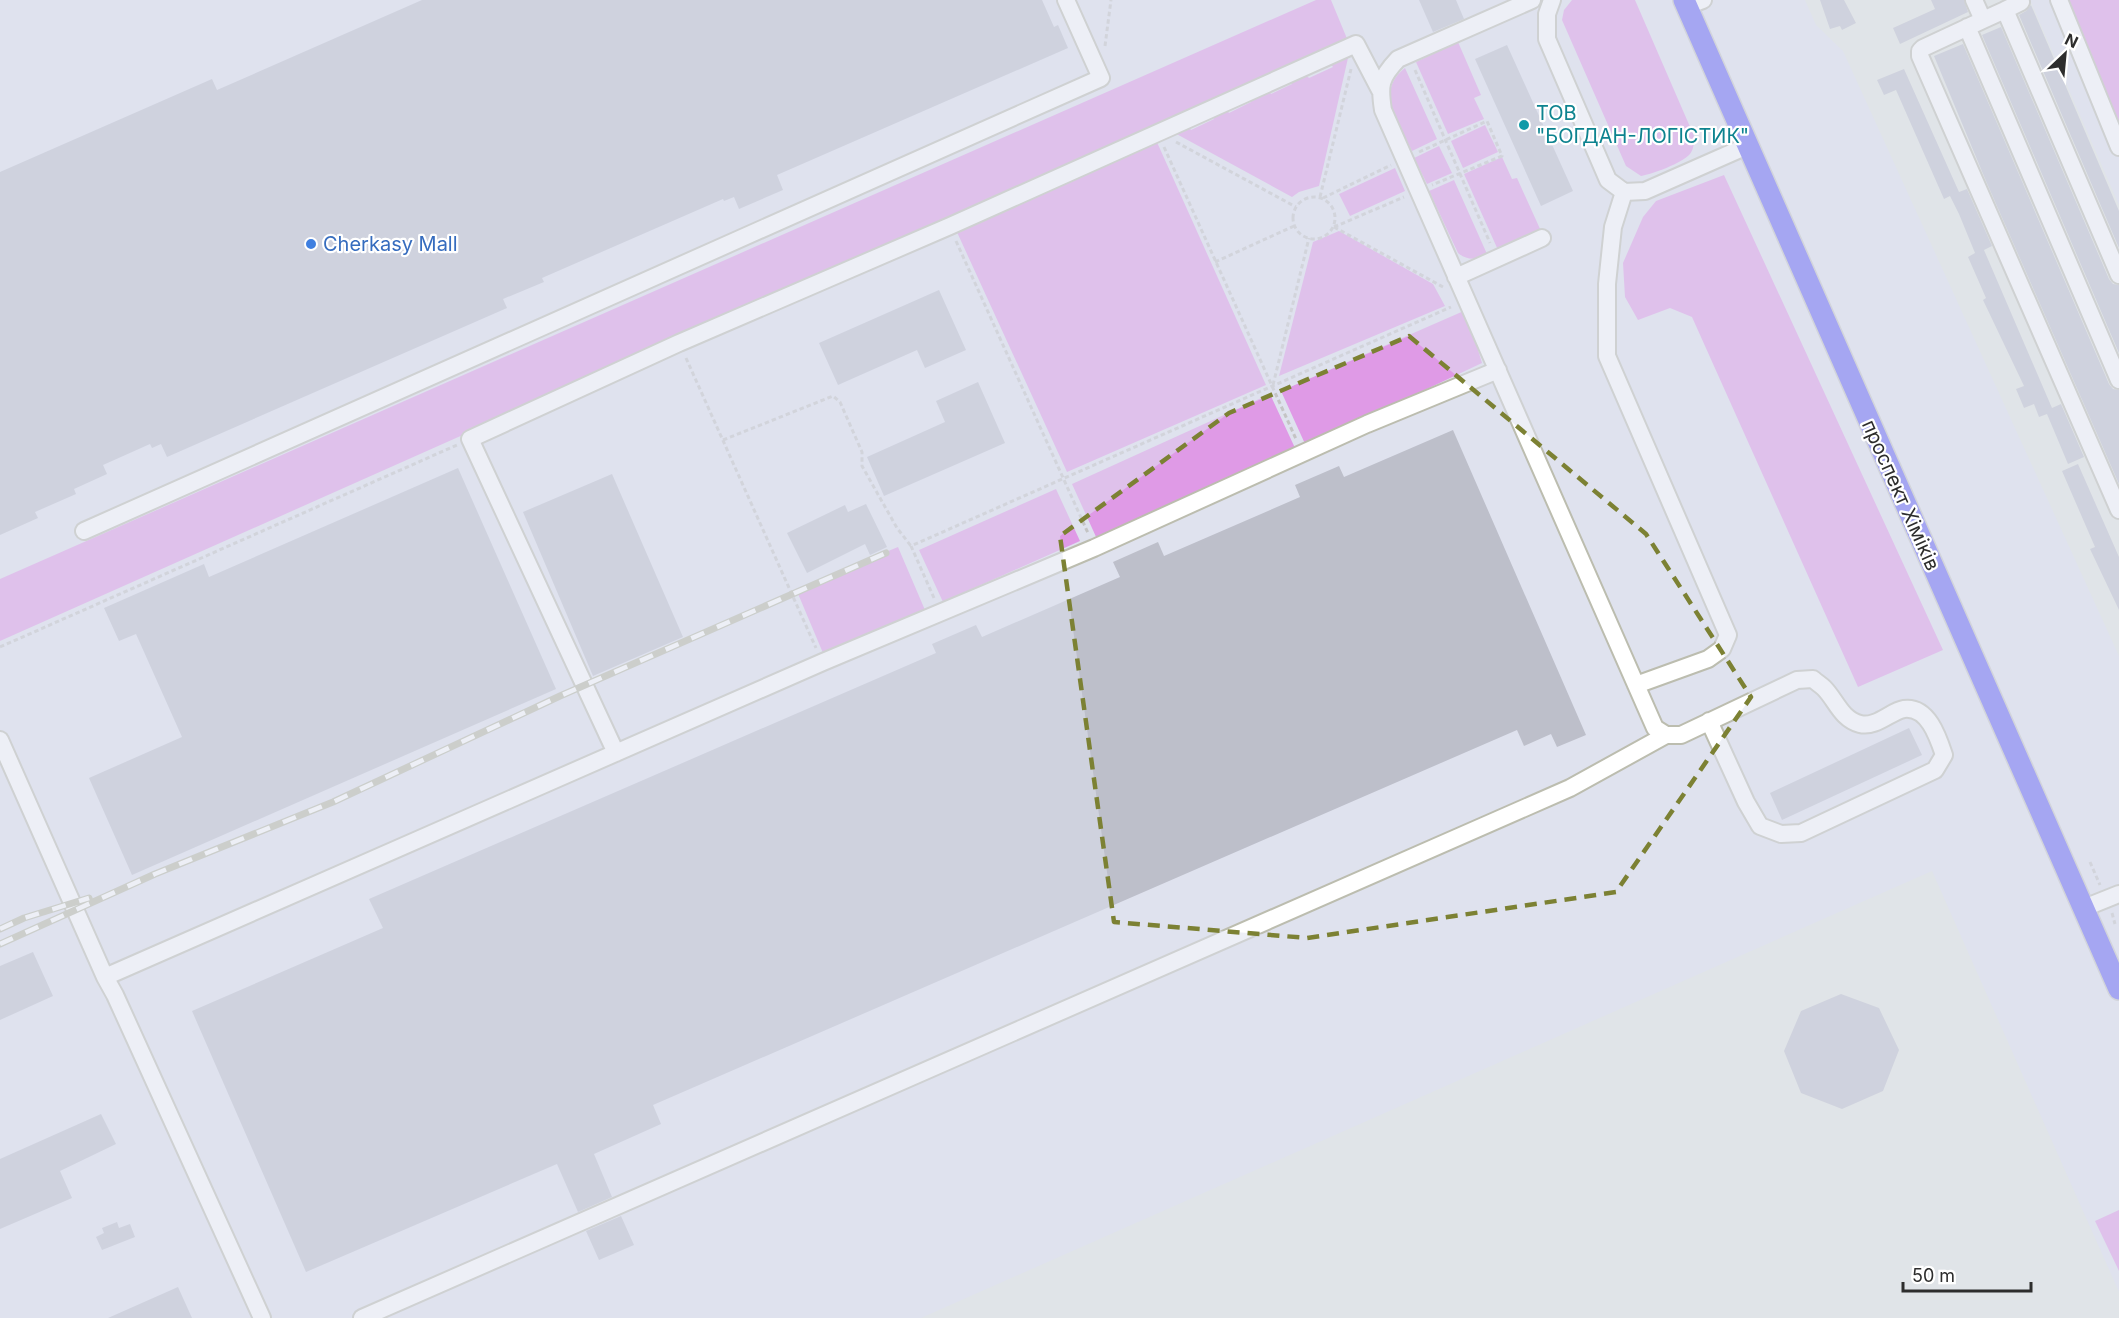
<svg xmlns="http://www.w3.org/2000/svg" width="2119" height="1318" font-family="Inter,sans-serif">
<rect width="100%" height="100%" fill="#dfe2ee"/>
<path fill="#e3e7df" d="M 1805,0 L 2030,0 L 2119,205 L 2119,656 L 1843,51 L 1816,25 Z
M 1932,871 L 2119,1292 L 2119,1318 L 921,1318 Z"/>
<path fill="#df9ae6" d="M 1316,0 L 1331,0 L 1348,41 L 0,641 L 0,579 Z
M 1572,0 L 1635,0 L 1694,136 C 1694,142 1694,149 1690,154 C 1682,163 1653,174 1641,176 L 1626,166 L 1562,20 L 1564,10 Z
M 2065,0 L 2119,0 L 2119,127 Z
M 1458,42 L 1481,95 L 1474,98 L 1484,119 L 1448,134 L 1416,62 Z
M 1342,56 L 1348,58 L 1319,186 L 1299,192 L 1292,197 L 1171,131 L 1187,124 L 1191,130 L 1214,119 L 1212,113 L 1225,107 L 1229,113 L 1251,102 L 1251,97 L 1268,88 L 1271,94 L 1292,84 L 1291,78 L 1304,73 L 1309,78 L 1333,67 L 1328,61 Z
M 1405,68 L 1437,139 L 1412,151 C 1399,123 1374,92 1405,68 Z
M 1485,125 L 1498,152 L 1463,168 L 1451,141 Z
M 1156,140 L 1266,385 L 1067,472 L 956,230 Z
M 1439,146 L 1452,173 L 1427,184 L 1414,158 Z
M 1502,157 L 1512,179 L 1517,178 L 1541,231 L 1498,250 L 1464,174 Z
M 1395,168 L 1405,191 L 1350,216 L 1339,194 Z
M 1724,175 L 1943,650 L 1858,687 L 1692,317 L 1670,308 L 1638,320 L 1625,297 L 1623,263 L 1643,217 L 1656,201 Z
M 1454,180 L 1487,254 C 1477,260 1468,261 1458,253 L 1429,191 Z
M 1339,231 L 1433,284 L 1445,306 L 1279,376 L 1313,242 Z
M 1466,310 L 1482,363 L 1306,446 L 1281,391 Z
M 1270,394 L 1295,448 L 1097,539 L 1072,484 Z
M 1056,489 L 1080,541 L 943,602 L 919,550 Z
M 898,547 L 925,610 L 823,653 L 796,589 Z
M 2119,1210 L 2119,1271 L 2095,1221 Z"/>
<path fill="#bdbfca" d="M 422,0 L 1042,0 L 1054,27 L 1058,25 L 1068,48 L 777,175 L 783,190 L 739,209 L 734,197 L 724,201 L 723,199 L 542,278 L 544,282 L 503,299 L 507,308 L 167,457 L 161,444 L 152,448 L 150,444 L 103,465 L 107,474 L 74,489 L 76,494 L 35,512 L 38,518 L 0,535 L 0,172 L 212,79 L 217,90 Z
M 1419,0 L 1456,0 L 1464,19 L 1433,32 Z
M 1820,0 L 1844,0 L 1856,23 L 1842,30 L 1840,26 L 1830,29 Z
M 1931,0 L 1964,0 L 1968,12 L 1900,44 L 1893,28 L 1935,9 Z
M 2031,5 L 2119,211 L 2119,248 L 2019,15 L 2026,11 Z
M 2001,27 L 2109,279 L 2113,284 L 2119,285 L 2119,353 L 1982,35 Z
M 1963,44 L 2109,384 L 2113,389 L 2119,390 L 2119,484 L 1986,181 L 1934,56 Z
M 1507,45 L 1573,191 L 1541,206 L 1475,59 Z
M 1904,69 L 1959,192 L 1967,189 L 1992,246 L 1984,250 L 2052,408 L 2061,404 L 2084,457 L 2068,464 L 2047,414 L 2039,417 L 2034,404 L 2024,408 L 2016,389 L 2024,386 L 1983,300 L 1986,298 L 1968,257 L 1975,253 L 1959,214 L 1950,196 L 1944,199 L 1896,90 L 1884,95 L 1877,80 Z
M 939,290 L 966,350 L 925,368 L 917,350 L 838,385 L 819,343 Z
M 978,382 L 1005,443 L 884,496 L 867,457 L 945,422 L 936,401 Z
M 1453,430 L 1586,735 L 1557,747 L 1551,734 L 1524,746 L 1517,730 L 653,1105 L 661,1124 L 594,1154 L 612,1197 L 578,1212 L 557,1164 L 306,1272 L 192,1011 L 383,928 L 369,899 L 936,653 L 932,644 L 976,625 L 982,637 L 1120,577 L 1113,562 L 1158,542 L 1164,556 L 1300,497 L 1295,485 L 1339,466 L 1344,477 Z
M 2078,464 L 2119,557 L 2119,610 L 2090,549 L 2095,547 L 2062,471 Z
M 458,468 L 556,689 L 132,875 L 89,778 L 182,737 L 136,634 L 119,641 L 104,608 L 204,564 L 209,577 Z
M 612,474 L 683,637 L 593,676 L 523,512 Z
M 866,504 L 887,547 L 870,555 L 865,544 L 807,573 L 787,533 L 845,505 L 848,512 Z
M 1909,728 L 1922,755 L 1782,820 L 1770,793 Z
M 33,952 L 53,996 L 0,1020 L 0,966 Z
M 1841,994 L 1879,1008 L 1899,1050 L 1883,1091 L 1842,1109 L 1801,1093 L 1784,1051 L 1801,1011 Z
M 101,1114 L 116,1144 L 60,1171 L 72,1198 L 0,1229 L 0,1159 Z
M 621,1216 L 634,1245 L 599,1260 L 586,1231 Z
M 117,1222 L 119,1228 L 130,1224 L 135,1237 L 102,1250 L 96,1237 L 104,1233 L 102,1228 Z
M 178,1287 L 192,1318 L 108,1318 Z"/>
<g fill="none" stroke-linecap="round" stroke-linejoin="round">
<g stroke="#bcbdaf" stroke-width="20">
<path id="minor" d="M 1532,0 L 1398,59 C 1380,78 1379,85 1383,110 L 1655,728 L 1666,735 L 1681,735 L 1797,680 L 1813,679 C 1816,682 1821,685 1824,688 C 1836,700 1841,719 1860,724 C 1876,728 1891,711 1904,709 C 1928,706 1938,737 1944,755 L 1935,770 L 1801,833 L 1781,834 L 1760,826 L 1746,802 L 1709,721
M 1552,0 L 1547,14 L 1547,39 L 1608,180 L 1624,192 L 1645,191 L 1747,146
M 1974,0 L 1983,20 L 1923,48 L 1920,51 L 1920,56 L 2119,510
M 2059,0 L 2119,147
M 1686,6 L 1703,0
M 2005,10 L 2021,2
M 1983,20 L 2005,10 L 2119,275
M 1967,27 L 2119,380
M 1624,192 L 1613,227 L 1607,284 L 1607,356 L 1728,635 L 1722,649 L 1708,659 L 1636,685
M 1456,277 L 1542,238
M 84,531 L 1101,78 L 1066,0
M 0,740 L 105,977 L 115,995 L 262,1318
M 616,753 L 470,439 L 679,343 L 950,226 L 1356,44 L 1380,90
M 2084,908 L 2119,894
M 105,977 L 823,662 L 1094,548 L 1367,424 L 1498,370
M 362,1318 L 1570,788 L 1666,735"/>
</g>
<g stroke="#c4c4c4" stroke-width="24">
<path id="major" d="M 1684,0 L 2119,989"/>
</g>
<path stroke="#c4c4c4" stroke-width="3" stroke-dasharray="4.5 3" stroke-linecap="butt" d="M 1105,46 L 1111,0
M 1415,70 L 1490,243
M 1176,142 L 1296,207
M 1164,147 L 1296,439
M 1419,152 L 1487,121 L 1502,156 L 1432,185
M1293 218a21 21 0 1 1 42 0a21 21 0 1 1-42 0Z
M 1320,197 L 1351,69
M 1323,198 L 1391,165
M 1334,227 L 1404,197
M 1334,227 L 1443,287
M 956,241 L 1088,533
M 1215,262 L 1294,226
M 686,358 L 816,648
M 1273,385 L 1309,238
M 723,440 L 833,396 L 840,402 L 862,452 L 862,466 L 897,528 L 911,546
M 934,598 L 911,546 L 1451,307
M 0,647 L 457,445
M 2090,862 L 2100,885
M 2112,913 L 2115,924"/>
<use href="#minor" stroke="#fff" stroke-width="16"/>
<use href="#major" stroke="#605df5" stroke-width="21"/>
<g stroke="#b5b7a1" stroke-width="7">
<path id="rail" d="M 0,929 L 24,918 L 89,898
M 0,944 L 155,874 L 333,802 L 560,696 L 886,553"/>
</g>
<use href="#rail" stroke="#fff" stroke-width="4.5" stroke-dasharray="14" stroke-linecap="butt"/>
</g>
<path d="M0 0H2119V1318H0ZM 1409,336 L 1646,534 L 1751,697 L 1616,892 L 1307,938 L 1114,922 L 1060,536 L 1229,413 Z" fill="#dfe2ee" fill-opacity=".55" fill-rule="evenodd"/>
<path fill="none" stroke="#7c8133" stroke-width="4.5" stroke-dasharray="12 8" stroke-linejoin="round" d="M 1409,336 L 1646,534 L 1751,697 L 1616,892 L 1307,938 L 1114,922 L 1060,536 L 1229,413 Z"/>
<circle fill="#0f9aa8" stroke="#fff" stroke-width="2" cx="1524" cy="125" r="6"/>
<circle fill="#3f7fe0" stroke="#fff" stroke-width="2" cx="311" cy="244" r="6"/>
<g text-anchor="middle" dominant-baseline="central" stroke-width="4.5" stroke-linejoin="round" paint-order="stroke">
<g font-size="20" fill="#0d838f" stroke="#fff" text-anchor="start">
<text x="1536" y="113">ТОВ<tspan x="1536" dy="23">"БОГДАН-ЛОГІСТИК"</tspan></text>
</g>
<g font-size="20" fill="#366cbe" stroke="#fff" text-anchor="start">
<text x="323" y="244">Cherkasy Mall</text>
</g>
<g font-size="20" fill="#2d2d2d" stroke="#fff">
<text transform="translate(1901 495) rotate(66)">проспект Хіміків</text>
</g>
</g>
<g transform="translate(2065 54) rotate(26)" stroke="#ffffff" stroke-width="4.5" paint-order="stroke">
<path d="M0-4.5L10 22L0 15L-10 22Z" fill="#2d2d2d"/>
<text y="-9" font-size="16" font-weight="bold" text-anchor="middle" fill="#2d2d2d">N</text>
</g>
<path d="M1903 1282v9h128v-9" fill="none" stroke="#2d2d2d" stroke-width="3"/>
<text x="1912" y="1282" font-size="18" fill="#2d2d2d" stroke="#ffffff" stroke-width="4.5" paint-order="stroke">50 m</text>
</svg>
